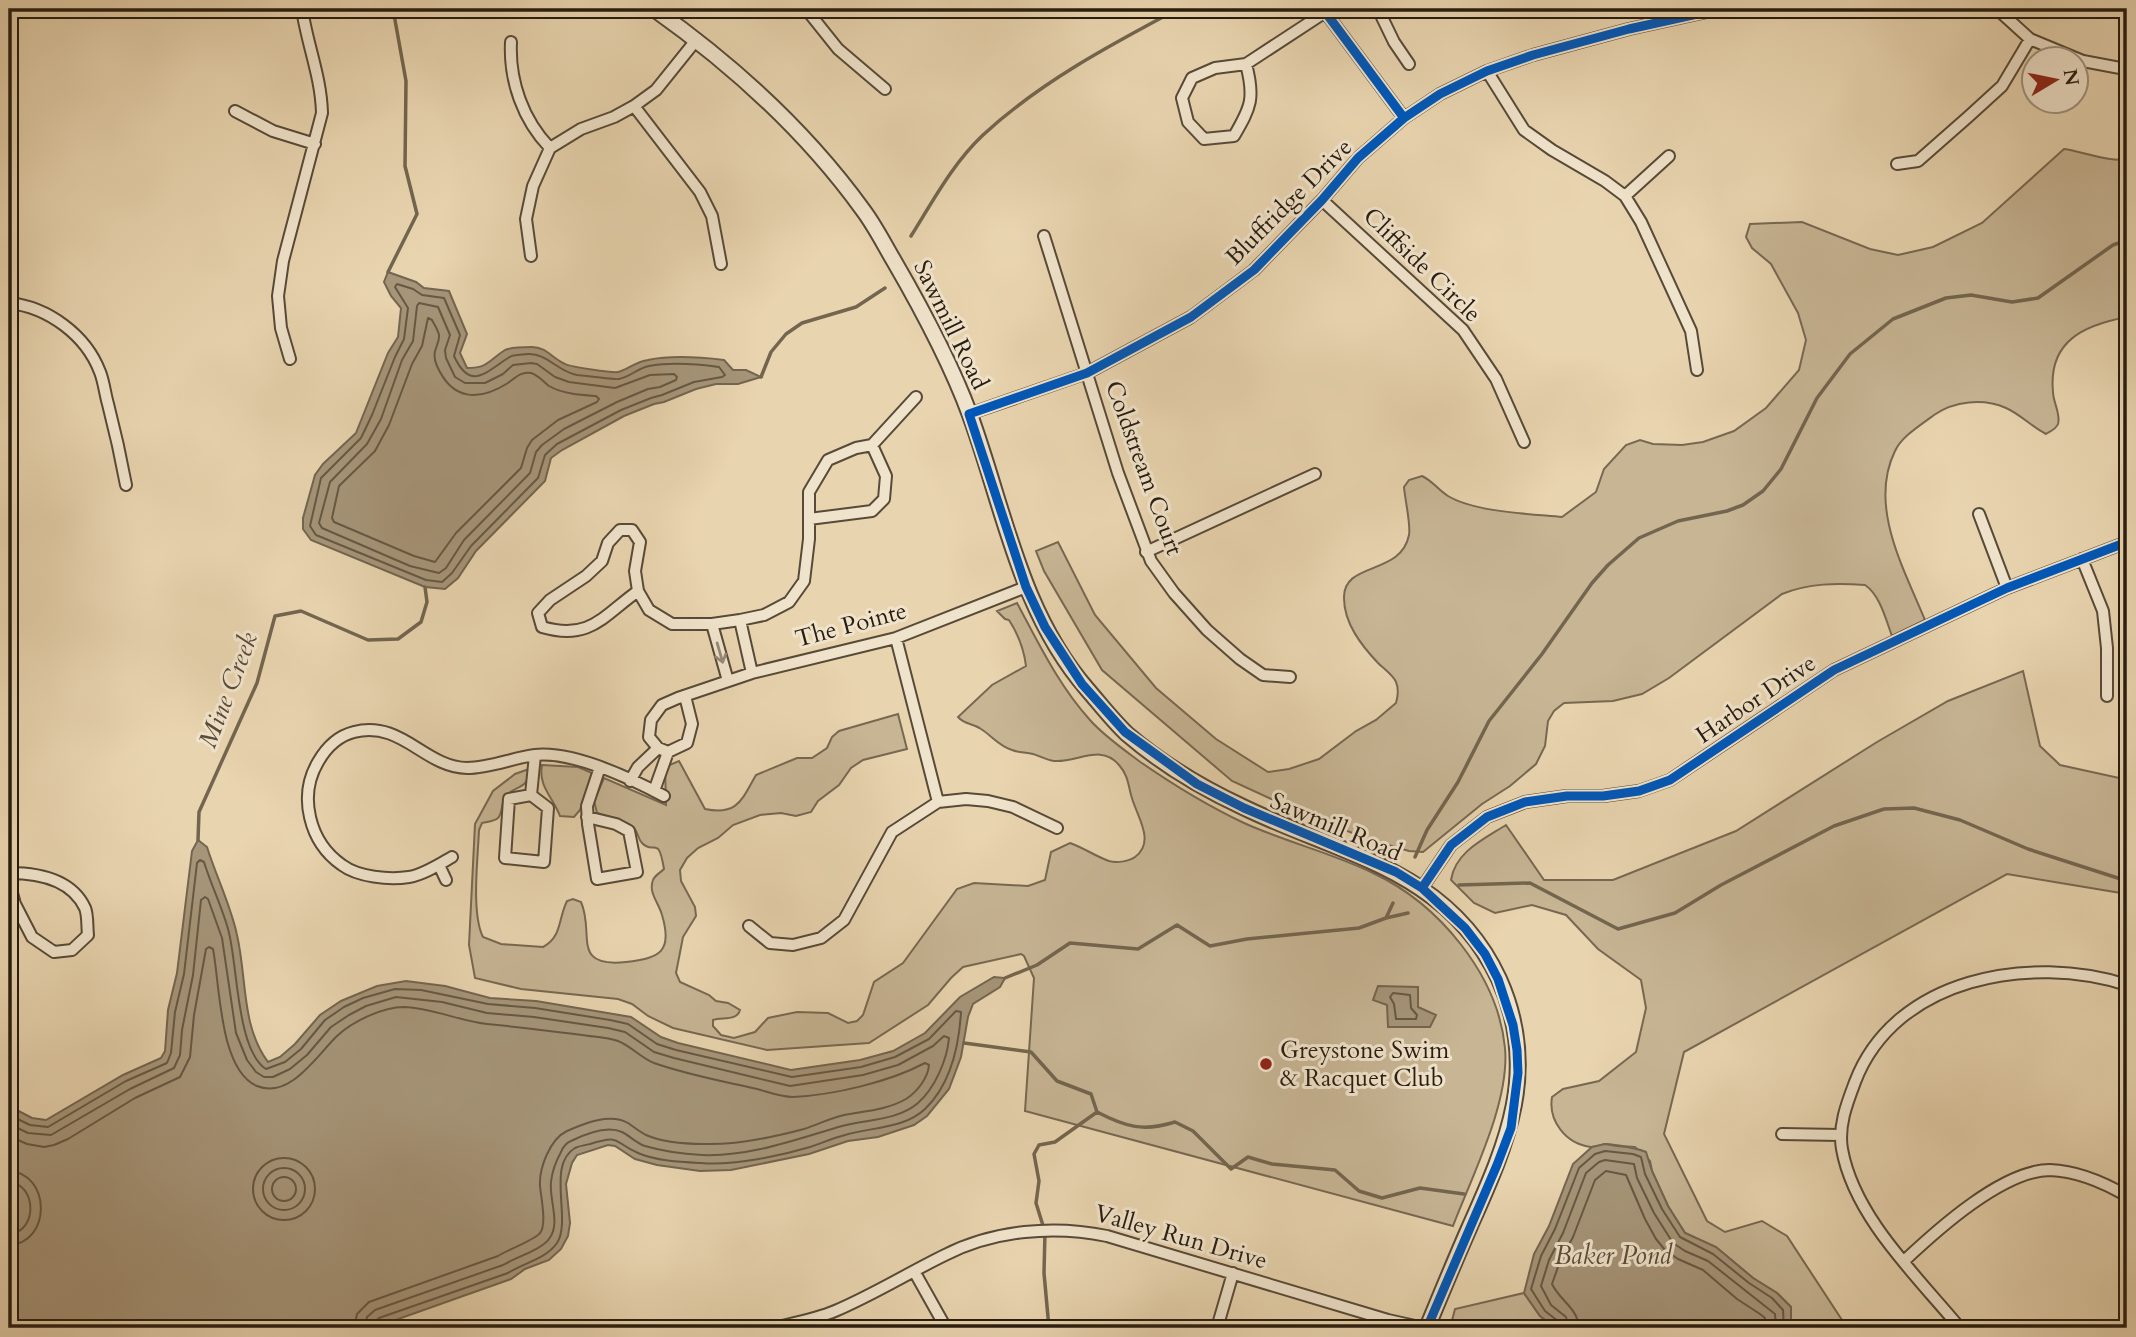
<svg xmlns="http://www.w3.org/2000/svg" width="2136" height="1337" font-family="Cardo,serif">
<rect width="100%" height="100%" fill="#e8d4af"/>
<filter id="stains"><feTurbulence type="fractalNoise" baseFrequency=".00286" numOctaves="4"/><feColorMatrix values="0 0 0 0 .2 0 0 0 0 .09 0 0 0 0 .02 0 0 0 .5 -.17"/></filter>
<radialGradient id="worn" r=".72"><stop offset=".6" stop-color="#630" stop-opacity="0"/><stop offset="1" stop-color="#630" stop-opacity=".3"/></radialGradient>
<path fill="#c7b594" stroke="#776852" stroke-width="2" d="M 2064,149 C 2081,151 2112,163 2127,159 L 2127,317 C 2084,325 2048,341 2053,392 C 2053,402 2061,414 2058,424 C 2056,429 2051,431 2046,434 C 2032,427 2020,414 2006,408 C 1983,398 1954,401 1934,415 C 1921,425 1902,436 1895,451 C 1868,506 1904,569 1925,620 L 1892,636 C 1886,620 1880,595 1865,585 C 1837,583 1809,583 1782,594 L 1669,678 L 1642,694 L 1613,701 L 1564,703 L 1554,711 L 1548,721 L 1545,746 L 1536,764 L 1510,786 L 1482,804 L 1423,852 L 1409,851 L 1371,840 L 1308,816 L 1232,781 L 1102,670 L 1044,571 L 1036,551 L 1058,542 L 1095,615 L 1156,688 L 1216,739 L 1268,772 L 1289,769 L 1319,759 L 1356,731 L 1376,720 L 1396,703 C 1398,696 1399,689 1396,682 C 1393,675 1384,669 1378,663 C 1361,645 1344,623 1344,598 C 1343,561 1401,576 1409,535 C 1411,525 1405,500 1404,487 L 1409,480 L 1422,476 C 1433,481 1438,490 1448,496 C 1474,512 1531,514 1562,517 L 1596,492 L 1604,469 L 1626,445 L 1640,440 L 1653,444 L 1682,445 L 1703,442 L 1734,431 L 1766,408 L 1799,370 L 1806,340 L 1798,313 L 1771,264 L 1752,248 L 1746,237 L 1750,224 L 1802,222 L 1870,249 L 1898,255 L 1933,247 L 1982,223 Z
M 1017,603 C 1039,644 1059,686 1090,720 C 1103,735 1123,749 1139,761 C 1172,784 1208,806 1244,823 C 1286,842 1332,853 1373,873 C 1439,904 1498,975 1505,1048 C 1510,1102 1472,1176 1453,1226 L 1025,1111 L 1034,978 L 1024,956 L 1021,954 L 963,967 L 951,978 L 928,1005 L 869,1043 L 767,1050 L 673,1028 L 648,1016 L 632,1004 L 618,999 L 521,989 L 475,978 L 469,945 L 475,824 L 493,791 L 515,774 L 529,769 C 528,792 515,784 505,797 C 501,803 503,813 498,818 C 495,821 487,822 482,823 L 479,830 C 478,857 471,913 483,937 L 501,944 L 543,947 C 562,937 558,919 567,901 L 573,899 L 581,902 C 595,933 570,968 626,962 C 660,958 673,952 662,915 C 659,903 648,893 653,880 C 655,875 660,873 664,869 C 658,833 654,856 642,843 C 638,839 638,832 634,828 C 625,820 609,817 597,813 L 594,801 L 604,778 L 666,805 L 665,767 L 679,761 L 705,809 C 738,816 742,799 756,775 L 797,758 L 812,758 L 827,748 L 832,737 L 839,731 L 898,714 L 907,749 L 863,760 L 851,768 L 839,785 L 818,801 L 811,812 L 796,816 L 781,813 L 760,815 L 733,825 L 718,838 L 698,848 L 687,858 L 680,870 L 681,881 L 695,907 L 696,916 L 683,937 L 676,973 L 680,982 L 709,995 L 716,1001 L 728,1003 L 740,1010 C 737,1021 723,1017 713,1020 L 713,1026 L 721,1035 L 734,1038 L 755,1032 L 768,1018 L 797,1012 L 828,1013 L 848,1023 L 857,1021 L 863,1015 L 874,982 L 903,963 L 957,889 L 974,883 L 1028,886 L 1045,880 L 1051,852 L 1070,843 C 1084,848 1095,856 1109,861 C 1116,863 1128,862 1135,857 C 1154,843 1140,821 1134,804 C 1128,790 1130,777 1119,765 C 1101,743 1077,763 1054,761 C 1046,760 1040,756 1033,754 C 1026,752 1019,753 1012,750 C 999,746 992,736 981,729 C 973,723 965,725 958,717 L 992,685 L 1026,666 C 1024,649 1018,634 1009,620 L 1005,619 L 997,611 Z
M 2023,671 L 2040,746 L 2060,765 L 2119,778 L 2127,774 L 2127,894 L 2007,874 L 1684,1052 L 1664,1134 L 1707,1221 L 1725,1232 L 1762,1221 L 1787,1236 L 1844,1323 L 1833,1328 L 1791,1328 L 1791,1307 L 1777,1293 L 1753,1278 L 1716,1247 L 1685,1233 L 1668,1206 L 1652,1171 L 1650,1161 L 1635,1147 C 1625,1147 1617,1145 1607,1144 C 1602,1144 1597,1147 1591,1147 C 1566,1144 1548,1121 1552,1097 L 1563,1089 L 1599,1081 L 1636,1052 L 1646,1008 L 1641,980 L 1598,949 L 1566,915 L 1532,905 L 1495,913 L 1474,903 L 1451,880 C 1455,852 1484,839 1506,825 L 1544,880 L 1613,880 L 1736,831 L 1877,742 L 1948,701 Z
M 542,765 L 578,767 L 592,773 L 580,810 L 574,817 L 560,816 C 552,796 538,786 542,765 Z
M 1524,1293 L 1540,1316 L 1556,1328 L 1450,1328 L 1455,1309 Z"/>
<path fill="#a69579" stroke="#73654f" stroke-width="2" d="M 388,272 L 416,282 L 424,288 L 449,291 L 467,334 L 460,353 L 467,368 C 489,368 489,360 505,350 C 511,347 525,347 532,347 C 546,347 552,358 565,364 C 570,367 613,373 618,372 C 625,371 637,361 648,360 C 672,355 699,357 724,360 L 733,370 L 746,370 L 761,377 L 738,384 L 716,384 L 696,389 L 664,402 L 654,404 L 624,416 L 562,450 L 551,458 L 545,481 L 476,551 L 458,578 L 445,589 L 425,587 L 311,540 L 303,529 L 303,518 L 315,475 L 323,464 L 356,433 L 388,353 L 398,337 L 401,308 L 391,296 L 384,282 Z
M 198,840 L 207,847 C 216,876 231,906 237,935 C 247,978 241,1026 268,1062 L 280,1057 L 295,1044 L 320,1015 L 341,1001 L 377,986 L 406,981 L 445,986 L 490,998 L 536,1001 L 631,1017 L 661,1037 L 678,1043 L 791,1070 L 860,1060 L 893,1051 L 925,1033 L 960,997 L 994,977 L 1005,978 L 1000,987 L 973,1004 L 968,1017 L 961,1057 L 949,1089 L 927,1116 L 914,1125 L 878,1137 L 848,1141 L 809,1154 L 731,1170 L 700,1171 L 657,1165 L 635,1159 L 615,1146 L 608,1145 L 577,1155 L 572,1163 L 566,1184 L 570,1223 L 568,1236 L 561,1249 L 549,1260 L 525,1269 L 511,1279 L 373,1328 L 9,1328 L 9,1221 L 14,1216 C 15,1209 15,1200 9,1196 L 9,1106 L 32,1118 L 46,1120 L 123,1075 L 161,1058 L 165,1051 L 168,1010 L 177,973 L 192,851 Z
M 1378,986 L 1418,987 L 1418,1007 L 1436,1015 L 1430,1027 L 1388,1027 L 1387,1005 L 1373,1000 Z
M 1605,1144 C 1619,1147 1633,1146 1646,1152 L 1652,1171 L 1668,1206 L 1685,1233 L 1716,1247 L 1753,1278 L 1777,1293 L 1791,1307 L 1791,1328 L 1556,1328 L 1540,1316 L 1524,1293 L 1534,1254 L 1549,1226 L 1573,1164 L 1592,1147 Z"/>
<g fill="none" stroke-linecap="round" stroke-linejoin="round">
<path stroke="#665844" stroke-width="2" d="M 397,284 L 413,289 L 422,295 L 444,298 L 460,335 L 454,356 C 470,391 485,373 508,358 C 513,354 522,355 528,354 C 547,353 558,372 577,375 C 582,375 616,380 619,379 C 630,377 638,368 649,366 C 671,362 697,364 719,367 L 725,375 L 722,377 L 694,382 L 662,395 L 651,398 L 621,410 L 557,444 L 545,455 L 538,478 L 471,546 L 452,573 L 442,582 L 426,580 L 316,535 L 310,526 L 321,478 L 361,438 L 372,415 L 395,357 L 404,339 L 408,308 L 395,287 Z
M 419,303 L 438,307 L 450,335 L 445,350 L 446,358 L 455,377 L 465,383 L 485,383 L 503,374 L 513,365 L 531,363 L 537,364 L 555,377 L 569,382 L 615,388 L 650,375 L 674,374 L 677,377 L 676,380 L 660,387 L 648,389 L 617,402 L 564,429 L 542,445 L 536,452 L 530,473 L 464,540 L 446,568 L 439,573 L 410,566 L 322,528 L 319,523 L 330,482 L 367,444 L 381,419 L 402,360 L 413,341 L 417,306 Z
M 428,318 L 432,320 C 434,324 438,330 439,335 C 440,346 430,350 437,366 C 452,400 478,402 508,383 C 515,378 521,371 531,373 C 538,375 544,382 549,386 C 563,394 581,395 596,396 L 599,399 L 597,402 L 558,420 L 532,440 L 527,448 L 521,468 L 456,533 L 435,562 L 414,556 L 334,522 L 332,518 L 339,486 L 375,451 L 389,425 L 412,364 L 422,346 Z
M 1393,993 L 1410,995 L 1411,1008 L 1417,1015 L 1416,1019 L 1396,1019 L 1394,1004 L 1390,997 Z
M 9,1115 L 30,1125 L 48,1127 L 126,1081 L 167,1063 L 171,1053 L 175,1012 L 184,974 L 197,863 L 200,860 L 204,862 C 211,885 222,907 228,929 C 238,963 236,1050 266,1069 L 285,1062 L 301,1049 L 325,1020 L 344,1007 L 363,998 L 395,989 L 421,990 L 488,1004 L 535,1008 L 610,1020 L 628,1024 L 657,1044 L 676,1050 L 792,1077 L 861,1067 L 895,1057 L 929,1039 L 956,1011 L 961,1012 C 959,1046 950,1085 925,1109 C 904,1129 871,1127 845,1135 C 833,1138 822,1143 810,1147 C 780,1156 732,1166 701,1163 C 681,1162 656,1161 638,1153 C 613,1142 621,1134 590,1144 C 585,1145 579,1146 575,1148 C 546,1165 572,1220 557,1243 C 546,1259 523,1263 508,1273 L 379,1318 L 374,1323 L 374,1328
M 9,1124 L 28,1133 L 51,1135 L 130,1089 L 174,1068 L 180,1055 L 182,1030 L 193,975 L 201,900 L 205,897 L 208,899 L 222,938 L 236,1033 L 247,1060 L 256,1072 L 264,1077 L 273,1077 L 290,1069 L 307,1055 L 331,1027 L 349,1015 L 366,1006 L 396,997 L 442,1002 L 487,1013 L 534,1017 L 608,1028 L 625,1032 L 654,1052 L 674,1058 L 790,1086 L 863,1075 L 898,1065 L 933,1046 L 944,1036 L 949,1038 C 947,1060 935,1088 918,1103 C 897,1121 867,1119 842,1126 C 797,1139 750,1157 702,1155 C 684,1154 662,1151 645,1146 C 636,1143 630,1136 622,1132 C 607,1125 585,1134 571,1141 C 566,1143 563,1147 561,1152 C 556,1161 552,1172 551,1182 C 549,1200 561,1224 549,1239 C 541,1250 516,1257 503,1265 L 375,1310 L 367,1317 L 365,1328
M 9,1136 L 27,1144 L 44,1147 L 54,1145 L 68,1139 L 135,1098 L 180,1077 L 190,1057 L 194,1015 L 206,949 L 209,947 L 213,949 C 220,984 219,1070 257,1086 C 290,1100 318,1054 337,1036 C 353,1021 383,1007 404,1007 C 433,1008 459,1021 487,1024 C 519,1027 550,1031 582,1035 C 594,1037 607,1037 618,1041 C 631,1046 641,1058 654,1063 C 688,1075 722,1081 757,1089 C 768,1092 781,1097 793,1097 C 834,1095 889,1082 925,1063 L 929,1065 C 928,1078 917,1092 906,1099 C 887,1110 865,1111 844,1115 C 830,1118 817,1125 804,1129 C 774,1137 735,1145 704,1144 C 686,1144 662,1142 646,1135 C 640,1132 634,1127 628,1123 C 610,1113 585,1123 567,1131 C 550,1139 539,1168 540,1186 C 541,1197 547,1225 540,1233 C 535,1240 509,1249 498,1256 L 369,1302 L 357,1314 L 354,1328
M253 1189a31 31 0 1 1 62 0a31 31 0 1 1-62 0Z
M263 1189a21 21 0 1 1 42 0a21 21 0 1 1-42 0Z
M 9,1171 C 51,1173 52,1243 9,1245
M272 1189a12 12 0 1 1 24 0a12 12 0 1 1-24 0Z
M 9,1182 C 37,1184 38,1232 9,1234
M 1560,1328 L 1558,1321 L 1545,1311 L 1531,1289 L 1541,1256 L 1555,1229 L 1579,1168 L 1595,1154 L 1605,1151 L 1633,1154 L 1641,1157 L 1645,1174 L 1662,1209 L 1680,1237 L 1713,1254 L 1749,1283 L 1772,1298 L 1783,1310 L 1784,1328
M 1569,1328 L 1566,1317 L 1551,1305 L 1541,1286 L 1549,1260 L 1563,1233 L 1586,1173 L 1599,1162 L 1605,1160 L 1634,1164 L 1637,1178 L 1654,1213 L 1673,1243 L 1685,1251 L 1708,1261 L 1775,1314 L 1776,1328
M 1579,1328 C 1578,1308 1560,1301 1552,1284 L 1559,1264 L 1573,1237 L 1595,1180 L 1606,1171 L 1626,1175 L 1645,1219 L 1656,1239 L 1665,1250 L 1678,1259 L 1703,1270 L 1737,1299 L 1760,1314 L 1765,1318 L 1765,1328"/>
<path stroke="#73654f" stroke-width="3.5" d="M 911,236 C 933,201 953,163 983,135 C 1039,83 1110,45 1178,9
M 388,272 L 417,214 L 405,166 L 406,81 L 393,9
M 761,377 L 771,352 L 786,334 L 802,323 L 856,307 L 885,288
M 198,840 L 199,812 L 257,683 L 275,616 L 301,611 L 368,640 L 398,639 L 421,622 L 427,602 L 425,587
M 1415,857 L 1427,830 L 1458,782 L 1489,721 L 1542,654 L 1592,583 L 1608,565 L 1639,538 L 1678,521 L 1727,511 L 1743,505 L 1763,491 L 1781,469 L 1817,398 L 1850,354 L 1893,319 L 1946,298 L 1971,295 L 2012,302 L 2038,298 L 2113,245 L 2127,240
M 1459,885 L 1530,883 L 1618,929 L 1675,913 L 1721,885 L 1834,826 L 1884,809 L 1914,808 L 1960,820 L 2028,849 L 2127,881
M 1386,918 L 1408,913
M 1005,978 L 1037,965 L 1070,943 L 1138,949 L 1177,925 L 1210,946 L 1247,939 L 1359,928 L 1386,918 L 1393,903
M 964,1043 L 1031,1052 L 1057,1081 L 1091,1094 L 1097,1112 C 1126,1127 1143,1132 1175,1122 L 1193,1131 L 1231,1169 L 1248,1157 L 1272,1164 L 1335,1170 L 1359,1191 L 1382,1198 L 1420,1188 L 1464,1194
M 1049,1328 L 1044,1273 L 1045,1232 L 1036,1203 L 1039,1181 L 1034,1154 L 1039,1145 L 1055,1142 L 1097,1112"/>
<g stroke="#574a38" stroke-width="14">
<path id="minor" d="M 806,9 L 838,49 L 885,89
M 1323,9 L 1404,118
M 1378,9 L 1394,42 L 1409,64
M 1997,9 L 2030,39 L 2083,61 L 2120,68
M 511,42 C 509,81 523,120 550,148
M 1246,64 C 1255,98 1251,107 1234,136 L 1204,139 L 1188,122 L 1182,98 L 1192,78 L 1215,68 L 1246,64 L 1330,9
M 1487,71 L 1524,130 L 1552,150 L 1605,181 L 1625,196 L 1641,222 L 1691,331 L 1697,370
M 634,106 L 700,192 L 712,216 L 721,264
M 235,111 L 273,131 L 315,144
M 1897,164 L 1918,161 L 1968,117 L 2002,86 L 2030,39
M 1625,196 L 1669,156
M 1322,200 L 1463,330 L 1496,379 L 1524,442
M 1044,236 L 1118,473 L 1151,561 L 1174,593 L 1207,630 L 1240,659 L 1263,675 L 1290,677
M 531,256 L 526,219 L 533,186 L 550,148 L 581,129 L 614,117 L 634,106 L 656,90 L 697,39
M 9,303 C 48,307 86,335 100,372 C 104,382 105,394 108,404 C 115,431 121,458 126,485
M 290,359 L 281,328 L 278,296 L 283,261 L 322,113 C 321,76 307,44 302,9
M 969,414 L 1087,373 L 1191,317 L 1254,270 L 1322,200 L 1358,158 L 1404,118 L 1440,94 L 1487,71 L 1533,55 L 1629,29 L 1720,9
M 1979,514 L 2007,588
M 809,519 L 872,511 L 884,499 L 886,476 L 872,445
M 1146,552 L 1315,474
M 2082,559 L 2103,611 L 2107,648 L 2107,696
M 638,591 C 603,616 590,641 542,627 L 538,613 L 550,600 L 586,576 L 602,561 L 608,543 L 620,530 L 632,530 L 640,542 L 635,571 L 638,591 L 649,610 L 672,624 L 712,624 L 740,620 L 764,615 L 789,602 L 804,581 L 809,539 L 809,492 L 828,460 L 856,448 L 872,445 L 916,397
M 740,620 L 752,673
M 712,624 L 728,681
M 896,638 L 938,802
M 685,696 L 692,724 L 687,743 L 668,752 L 658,748 L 649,737 L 651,720 L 662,705 L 678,698 L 752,673 L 896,638 L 1026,587
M 630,781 L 638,767 L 658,748
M 654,791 L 668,752
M 531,795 L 548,808 L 544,862 L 505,858 L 509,799 L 531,795 L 535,755
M 587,817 L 616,824 L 629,831 L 637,872 L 597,879 L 588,824 L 587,806 L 600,767
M 452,857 C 440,864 423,875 409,877 C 389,880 358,877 342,865 C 309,842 298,796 318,762 C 326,748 338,736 354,732 C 402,720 424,767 467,768 C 490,768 512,758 535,755 C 574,751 630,778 664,796
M 439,865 L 446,880
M 9,873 C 37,873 71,878 85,908 C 88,915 87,927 88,935 L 72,950 L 54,952 L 32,937 L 15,904 L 9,882
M 1422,888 L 1451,845 L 1487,817 L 1525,802 L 1567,796 L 1603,796 L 1639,791 L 1670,780 L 1834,670 L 2007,588 L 2127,542
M 749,926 L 770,943 L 793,945 L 821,938 L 844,920 L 892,832 L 938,802 L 966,799 L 988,801 L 1013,807 L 1057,828
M 1782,1134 L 1840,1135
M 1904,1261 C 1937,1230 2003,1170 2050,1170 C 2078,1171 2103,1182 2127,1196
M 914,1271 L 946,1328
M 773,1328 C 794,1323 816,1319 835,1311 C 873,1295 908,1273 945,1255 C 994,1230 1054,1225 1107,1236 L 1388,1320 L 1424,1328
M 1217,1328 L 1233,1273
M 1960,1328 C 1917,1276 1854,1217 1842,1149 C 1838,1126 1847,1103 1855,1082 C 1895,977 2031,954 2127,985"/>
</g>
<g stroke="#574a38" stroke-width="18">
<path id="tertiary" d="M 654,9 C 733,65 806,131 863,210 C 875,226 884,244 894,261 C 923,311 950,361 970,415 C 1004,508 1020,612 1087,689 C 1100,704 1113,721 1127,734 C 1162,764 1202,788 1243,807 C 1341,855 1448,869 1499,979 C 1540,1070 1507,1143 1470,1226 C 1455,1260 1441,1294 1427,1328"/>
</g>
<use href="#minor" stroke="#f0e3cb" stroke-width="10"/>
<use href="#tertiary" stroke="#f0e3cb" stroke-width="14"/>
<g stroke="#f0e3cb" stroke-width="13">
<path id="cycleway" d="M 1323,9 L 1404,118
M 1422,888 L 1451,845 L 1487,817 L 1525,802 L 1567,796 L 1603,796 L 1639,791 L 1670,780 L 1834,670 L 2007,588 L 2127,542
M 1427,1328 L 1497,1165 L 1511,1128 L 1518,1073 L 1517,1050 L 1513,1025 L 1498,979 L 1485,954 L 1465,928 L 1422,888 L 1396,872 L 1244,808 L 1197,784 L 1125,732 L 1082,684 L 1045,627 L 1026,587 L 969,414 L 1087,373 L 1191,317 L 1254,270 L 1322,200 L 1358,158 L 1404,118 L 1440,94 L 1487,71 L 1533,55 L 1629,29 L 1720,9"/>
</g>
<use href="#cycleway" stroke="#0057b8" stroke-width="9"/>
</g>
<defs><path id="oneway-shaft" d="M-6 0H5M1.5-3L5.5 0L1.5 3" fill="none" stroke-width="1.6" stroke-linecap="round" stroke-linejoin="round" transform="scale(1.75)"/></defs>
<use stroke="#968977" href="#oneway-shaft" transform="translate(720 653) rotate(74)"/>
<circle fill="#8f2418" stroke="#f0e3cb" stroke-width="2.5" cx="1266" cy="1064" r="7"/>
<g text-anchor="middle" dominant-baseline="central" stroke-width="6" stroke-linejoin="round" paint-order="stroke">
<g font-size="24" fill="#271c10" stroke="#f0e3cb">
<text transform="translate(1289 202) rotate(-45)">Bluffridge Drive</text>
<text transform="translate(1422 265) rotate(44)">Cliffside Circle</text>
<text transform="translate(951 325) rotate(64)">Sawmill Road</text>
<text transform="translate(1144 468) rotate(70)">Coldstream Court</text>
<text transform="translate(851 625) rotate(-15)">The Pointe</text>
<text transform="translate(1756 699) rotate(-34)">Harbor Drive</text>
<text transform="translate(1336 827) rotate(23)">Sawmill Road</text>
<text transform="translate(1181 1237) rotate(16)">Valley Run Drive</text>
</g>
<g font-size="24" fill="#271c10" stroke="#f0e3cb" text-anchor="start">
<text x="1280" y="1050">Greystone Swim<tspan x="1280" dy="28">&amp; Racquet Club</tspan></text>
</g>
<g font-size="26" font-style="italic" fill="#5a4c3a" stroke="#f0e3cb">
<text transform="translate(228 690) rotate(-69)">Mine Creek</text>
<text x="1613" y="1255">Baker Pond</text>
</g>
</g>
<rect width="2136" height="1337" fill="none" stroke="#e8d4af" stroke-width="35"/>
<rect x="10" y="10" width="2115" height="1316" fill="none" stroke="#271c10" stroke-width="3.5"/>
<rect x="18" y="18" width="2101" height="1302" fill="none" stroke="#271c10" stroke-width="2"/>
<g transform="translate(2055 80) rotate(80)"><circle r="33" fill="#f0e3cb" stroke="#a09380" stroke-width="2"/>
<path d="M0-5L12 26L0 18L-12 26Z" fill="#8f2418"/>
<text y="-10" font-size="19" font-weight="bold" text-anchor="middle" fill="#271c10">N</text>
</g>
<rect width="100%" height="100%" filter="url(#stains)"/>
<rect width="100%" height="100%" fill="url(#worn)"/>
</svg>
